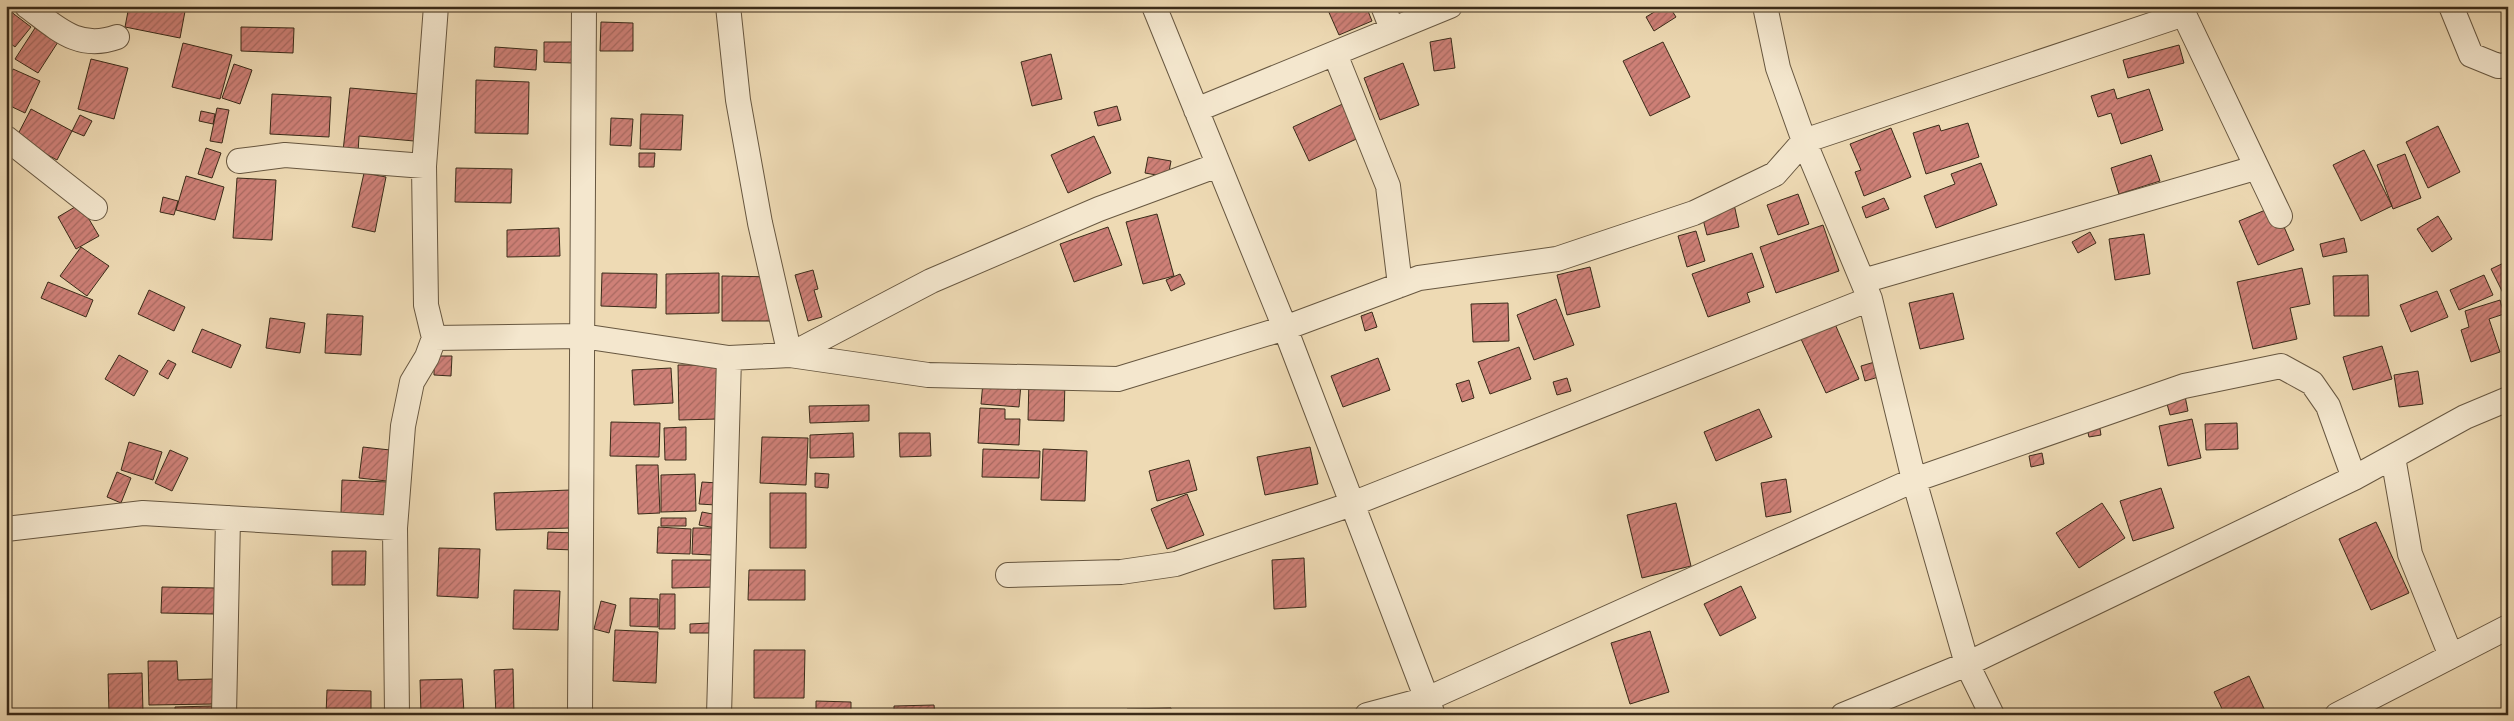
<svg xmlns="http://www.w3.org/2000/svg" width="2514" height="721" font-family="'IM FELL English',serif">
<defs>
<pattern id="building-hatch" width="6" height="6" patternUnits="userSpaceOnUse" patternTransform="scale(1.25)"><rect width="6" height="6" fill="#ce8077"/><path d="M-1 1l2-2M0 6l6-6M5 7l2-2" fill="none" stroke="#a86961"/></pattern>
</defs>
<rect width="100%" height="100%" fill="#eedab4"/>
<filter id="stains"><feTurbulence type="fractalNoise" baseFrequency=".004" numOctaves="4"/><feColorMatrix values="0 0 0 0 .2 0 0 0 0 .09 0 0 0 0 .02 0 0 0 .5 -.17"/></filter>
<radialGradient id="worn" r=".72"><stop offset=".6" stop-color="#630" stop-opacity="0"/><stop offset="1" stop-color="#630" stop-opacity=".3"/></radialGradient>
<path fill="url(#building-hatch)" stroke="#3a2b19" d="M 129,6 L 186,6 L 180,38 L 125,27 Z
M 1331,6 L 1366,6 L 1372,21 L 1339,35 L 1327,8 Z
M 1664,6 L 1669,6 L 1676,17 L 1654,31 L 1646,17 Z
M 6,8 L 31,27 L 15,47 L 6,40 Z
M 601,22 L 633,23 L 633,51 L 600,51 Z
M 241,27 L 294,28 L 293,53 L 241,51 Z
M 35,28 L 58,42 L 38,73 L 15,59 Z
M 1451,38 L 1455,68 L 1434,71 L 1430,42 Z
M 544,42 L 573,42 L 572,63 L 544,62 Z
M 1663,42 L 1690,97 L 1650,116 L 1623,61 Z
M 183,43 L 232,55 L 220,99 L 172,87 Z
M 2179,45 L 2184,63 L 2128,78 L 2123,60 Z
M 495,47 L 537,50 L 536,70 L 494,67 Z
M 1051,54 L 1062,99 L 1032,106 L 1021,62 Z
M 91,59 L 128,68 L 114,119 L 78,109 Z
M 1403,63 L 1419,105 L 1380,120 L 1364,78 Z
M 234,64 L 252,70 L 240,104 L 222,98 Z
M 13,69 L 40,81 L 25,113 L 6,104 L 6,84 Z
M 476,80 L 529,82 L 528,134 L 475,133 Z
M 350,88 L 419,94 L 414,141 L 359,136 L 358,153 L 343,151 Z
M 2114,89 L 2117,99 L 2149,89 L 2163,130 L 2121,144 L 2111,113 L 2098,117 L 2091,96 Z
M 272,94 L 331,97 L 329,137 L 270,134 Z
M 1349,101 L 1365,135 L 1309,161 L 1293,127 Z
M 1117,106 L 1121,120 L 1098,126 L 1094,112 Z
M 217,108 L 229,110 L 222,143 L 210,141 Z
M 31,109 L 72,131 L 57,160 L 16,138 Z
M 201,111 L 215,114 L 213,124 L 199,121 Z
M 641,114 L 683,115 L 681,150 L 640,149 Z
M 80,115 L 92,121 L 84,136 L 72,131 Z
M 611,118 L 633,119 L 631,146 L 610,145 Z
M 1968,123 L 1979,157 L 1926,174 L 1913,133 L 1939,125 L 1941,131 Z
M 2438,126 L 2460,172 L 2428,188 L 2406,142 Z
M 1891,128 L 1911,177 L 1864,196 L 1855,172 L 1861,170 L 1850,144 Z
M 1094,136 L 1111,173 L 1068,193 L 1051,155 Z
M 206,148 L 221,153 L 212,178 L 198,174 Z
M 2364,150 L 2392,206 L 2361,221 L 2333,165 Z
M 639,153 L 655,153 L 654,167 L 639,167 Z
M 2405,154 L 2421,198 L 2393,209 L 2377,165 Z
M 2151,155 L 2160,181 L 2119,194 L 2111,168 Z
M 1148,157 L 1171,161 L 1168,177 L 1145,173 Z
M 1981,163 L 1997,205 L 1936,228 L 1924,196 L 1955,184 L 1951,174 Z
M 456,168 L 512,169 L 511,203 L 455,202 Z
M 364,173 L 386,177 L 375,232 L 352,227 Z
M 186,176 L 224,187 L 215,220 L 176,210 Z
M 237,178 L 276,180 L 272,240 L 233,238 Z
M 1798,194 L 1809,224 L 1778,235 L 1767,205 Z
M 1732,195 L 1739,227 L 1707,235 L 1699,204 Z
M 163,197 L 178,201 L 174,215 L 160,212 Z
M 1884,198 L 1889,209 L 1866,218 L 1862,207 Z
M 80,204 L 99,236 L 76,249 L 58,217 Z
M 2275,206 L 2294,250 L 2258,265 L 2239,221 Z
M 1157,214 L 1174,276 L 1143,284 L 1126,222 Z
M 2438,216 L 2452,239 L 2432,252 L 2417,229 Z
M 1823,225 L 1839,271 L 1776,293 L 1760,247 Z
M 1108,227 L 1122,265 L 1074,282 L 1060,244 Z
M 559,228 L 560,256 L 507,257 L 507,230 Z
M 1696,231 L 1705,261 L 1687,267 L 1678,236 Z
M 2090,232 L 2096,243 L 2078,253 L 2072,242 Z
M 2144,234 L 2150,274 L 2115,280 L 2109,239 Z
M 2344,238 L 2347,252 L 2323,257 L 2320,244 Z
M 81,247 L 109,266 L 87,296 L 60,276 Z
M 1752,253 L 1764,287 L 1747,293 L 1750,302 L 1708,317 L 1692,274 Z
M 2508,261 L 2508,290 L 2503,293 L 2491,269 Z
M 1590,267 L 1600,307 L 1567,315 L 1557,275 Z
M 2302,268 L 2310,304 L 2290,308 L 2297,339 L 2253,349 L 2237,282 Z
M 813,270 L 818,289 L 814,290 L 822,317 L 808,321 L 795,275 Z
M 602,273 L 657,274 L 656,308 L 601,306 Z
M 719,273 L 719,313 L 666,314 L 666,274 Z
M 1180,274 L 1185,284 L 1171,291 L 1166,280 Z
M 2368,275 L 2369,316 L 2334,316 L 2333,276 Z
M 2484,275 L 2493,295 L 2459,310 L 2450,290 Z
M 722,276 L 778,277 L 778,321 L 722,321 Z
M 48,282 L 93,300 L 86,317 L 41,298 Z
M 149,290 L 185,307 L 174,331 L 138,314 Z
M 2437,291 L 2448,317 L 2411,332 L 2400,305 Z
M 1953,293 L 1964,339 L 1920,349 L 1909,303 Z
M 1556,299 L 1574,345 L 1534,360 L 1517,315 Z
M 2500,300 L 2504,314 L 2489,319 L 2500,352 L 2471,362 L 2461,330 L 2469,327 L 2465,311 Z
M 1508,303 L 1509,341 L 1473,342 L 1471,304 Z
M 1372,312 L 1377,327 L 1365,331 L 1361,316 Z
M 327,314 L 363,316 L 361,355 L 325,353 Z
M 270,318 L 305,323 L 300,353 L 266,348 Z
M 1835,324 L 1859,379 L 1826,393 L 1801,339 Z
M 202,329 L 241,345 L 231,368 L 192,352 Z
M 2382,346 L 2392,379 L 2353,390 L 2343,357 Z
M 1519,347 L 1531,379 L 1490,394 L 1478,362 Z
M 119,355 L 148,371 L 134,396 L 105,379 Z
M 434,356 L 452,356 L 451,376 L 434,375 Z
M 1378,358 L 1390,390 L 1343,407 L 1331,376 Z
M 168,360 L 176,364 L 168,379 L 159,374 Z
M 1878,361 L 1882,376 L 1865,381 L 1861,366 Z
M 678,365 L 717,365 L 718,419 L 679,420 Z
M 671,368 L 673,403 L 634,405 L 632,370 Z
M 2418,371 L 2423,404 L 2399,407 L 2394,375 Z
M 1567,378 L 1571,391 L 1557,395 L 1553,382 Z
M 1029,379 L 1065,380 L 1064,421 L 1028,420 Z
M 1469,380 L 1474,398 L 1462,402 L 1456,384 Z
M 983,382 L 1021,384 L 1019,407 L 981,404 Z
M 2185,396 L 2188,411 L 2170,415 L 2166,400 Z
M 869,405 L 869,421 L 810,423 L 809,406 Z
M 980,408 L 1005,409 L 1005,419 L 1020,419 L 1019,445 L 978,443 Z
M 1759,409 L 1772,437 L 1716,461 L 1704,432 Z
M 2098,417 L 2101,435 L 2089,437 L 2085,420 Z
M 2192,419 L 2201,458 L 2168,466 L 2159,426 Z
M 611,422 L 660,423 L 659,457 L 610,456 Z
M 2237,423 L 2238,449 L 2206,450 L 2205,424 Z
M 686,427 L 686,460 L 665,460 L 664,428 Z
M 853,433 L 854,457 L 810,458 L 810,435 Z
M 899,433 L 930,433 L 931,456 L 900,457 Z
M 762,437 L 808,438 L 806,485 L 760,483 Z
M 129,442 L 162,452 L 153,480 L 121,470 Z
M 363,447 L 390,450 L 387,481 L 359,478 Z
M 1310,447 L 1318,484 L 1265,495 L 1257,457 Z
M 983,449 L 1040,451 L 1039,478 L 982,477 Z
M 1043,449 L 1087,451 L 1085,501 L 1041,500 Z
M 170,450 L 188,458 L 172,491 L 155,483 Z
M 2042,453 L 2044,464 L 2031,467 L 2029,456 Z
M 1189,460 L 1197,490 L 1157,501 L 1149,471 Z
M 636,465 L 658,465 L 660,513 L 638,514 Z
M 117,472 L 131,478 L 121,503 L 107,497 Z
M 815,473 L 829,474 L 828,488 L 815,487 Z
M 695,474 L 696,511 L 661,512 L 661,475 Z
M 1786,479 L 1791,512 L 1766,517 L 1761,483 Z
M 342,480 L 387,482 L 386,515 L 341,513 Z
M 702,482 L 718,483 L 716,505 L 699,504 Z
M 2161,488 L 2174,528 L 2133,541 L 2120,501 Z
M 570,490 L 571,528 L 496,530 L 494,493 Z
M 770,493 L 806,493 L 806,548 L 770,548 Z
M 1187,494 L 1204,535 L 1167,549 L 1151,509 Z
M 1676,503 L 1691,566 L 1642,578 L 1627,515 Z
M 2102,503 L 2125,538 L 2079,568 L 2056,533 Z
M 702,512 L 718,515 L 716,528 L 699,525 Z
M 661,518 L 686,518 L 686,526 L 661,526 Z
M 2376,522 L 2409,593 L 2371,610 L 2339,539 Z
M 658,527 L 691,529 L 690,554 L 657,553 Z
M 693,528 L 713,528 L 712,555 L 692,554 Z
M 548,532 L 575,533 L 574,550 L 547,549 Z
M 439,548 L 480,549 L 478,598 L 437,596 Z
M 332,551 L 366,551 L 365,585 L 332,585 Z
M 1304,558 L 1306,607 L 1274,609 L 1272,560 Z
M 672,560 L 716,560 L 716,587 L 672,588 Z
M 749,570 L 805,570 L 805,600 L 748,600 Z
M 1741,586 L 1756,618 L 1720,636 L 1704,604 Z
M 162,587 L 215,588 L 214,614 L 161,613 Z
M 514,590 L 560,591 L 558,630 L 513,629 Z
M 660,594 L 675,594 L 675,629 L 659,629 Z
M 630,598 L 658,599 L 658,627 L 630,626 Z
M 601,601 L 616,605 L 609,633 L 594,629 Z
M 709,623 L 709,633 L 690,633 L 690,624 Z
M 615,630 L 658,632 L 656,683 L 613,681 Z
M 1650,631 L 1669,692 L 1630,704 L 1611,643 Z
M 754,650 L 805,650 L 804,698 L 754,698 Z
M 148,661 L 177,661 L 178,680 L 213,679 L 214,704 L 149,705 Z
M 513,669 L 514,715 L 496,715 L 494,670 Z
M 142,673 L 143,713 L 109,713 L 108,674 Z
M 2249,676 L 2267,715 L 2225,715 L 2214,692 Z
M 462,679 L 464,713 L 421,714 L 420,680 Z
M 327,690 L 371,691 L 371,715 L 326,715 Z
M 816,701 L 851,702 L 851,715 L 816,715 Z
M 934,705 L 935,715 L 894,715 L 894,706 Z
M 212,706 L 212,715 L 175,715 L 175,707 Z
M 1171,708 L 1172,715 L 1128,715 L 1127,709 Z"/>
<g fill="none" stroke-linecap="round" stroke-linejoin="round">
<g stroke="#675740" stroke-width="26">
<path id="street" d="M 27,6 C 57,28 78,51 117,37
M 728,6 L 738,100 L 760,223 L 790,355 L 928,375 L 1118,379 L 1285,328 L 1419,278 L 1557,259 L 1694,213 L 1775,174 L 1804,141 L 2184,14
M 1154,6 L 1285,328 L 1433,715
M 1383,6 L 1392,29
M 1765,6 L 1778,68 L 1804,141 L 1870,299 L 1914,480 L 1967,664 L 1992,715
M 2180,6 L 2280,216
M 2451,6 L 2471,55 L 2498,66 L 2508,65
M 1335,54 L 1388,186 L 1400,285
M 1196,110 L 1450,6
M 6,138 L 95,208
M 239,161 L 285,155 L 424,166
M 1863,281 L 2255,168
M 434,338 L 582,336 L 729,358 L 790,355 L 931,281 L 1099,209 L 1218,165
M 2393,457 L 2410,554 L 2451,656
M 6,529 L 143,513 L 395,528
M 1008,575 L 1121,572 L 1176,564 L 1352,504 L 1870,299
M 224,715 L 228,518
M 397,715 L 395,528 L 403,426 L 412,382 L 427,357 L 434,338 L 426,305 L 424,166 L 436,6
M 580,715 L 584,6
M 719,715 L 729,358
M 1367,715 L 1427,699 L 1914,480 L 2184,386 L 2281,366 L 2312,383 L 2328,406 L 2354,478
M 1843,715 L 1967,664 L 2354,478 L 2465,417 L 2508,399
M 2337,715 L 2508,627"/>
</g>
<use href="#street" stroke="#f4e7ce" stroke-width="24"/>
</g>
<rect width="2514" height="721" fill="none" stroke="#eedab4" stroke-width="25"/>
<rect x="8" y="8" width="2499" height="706" fill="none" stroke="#3a2b19" stroke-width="2.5"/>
<rect x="12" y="12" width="2489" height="696" fill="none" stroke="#3a2b19"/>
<rect width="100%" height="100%" filter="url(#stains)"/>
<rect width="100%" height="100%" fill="url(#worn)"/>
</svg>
